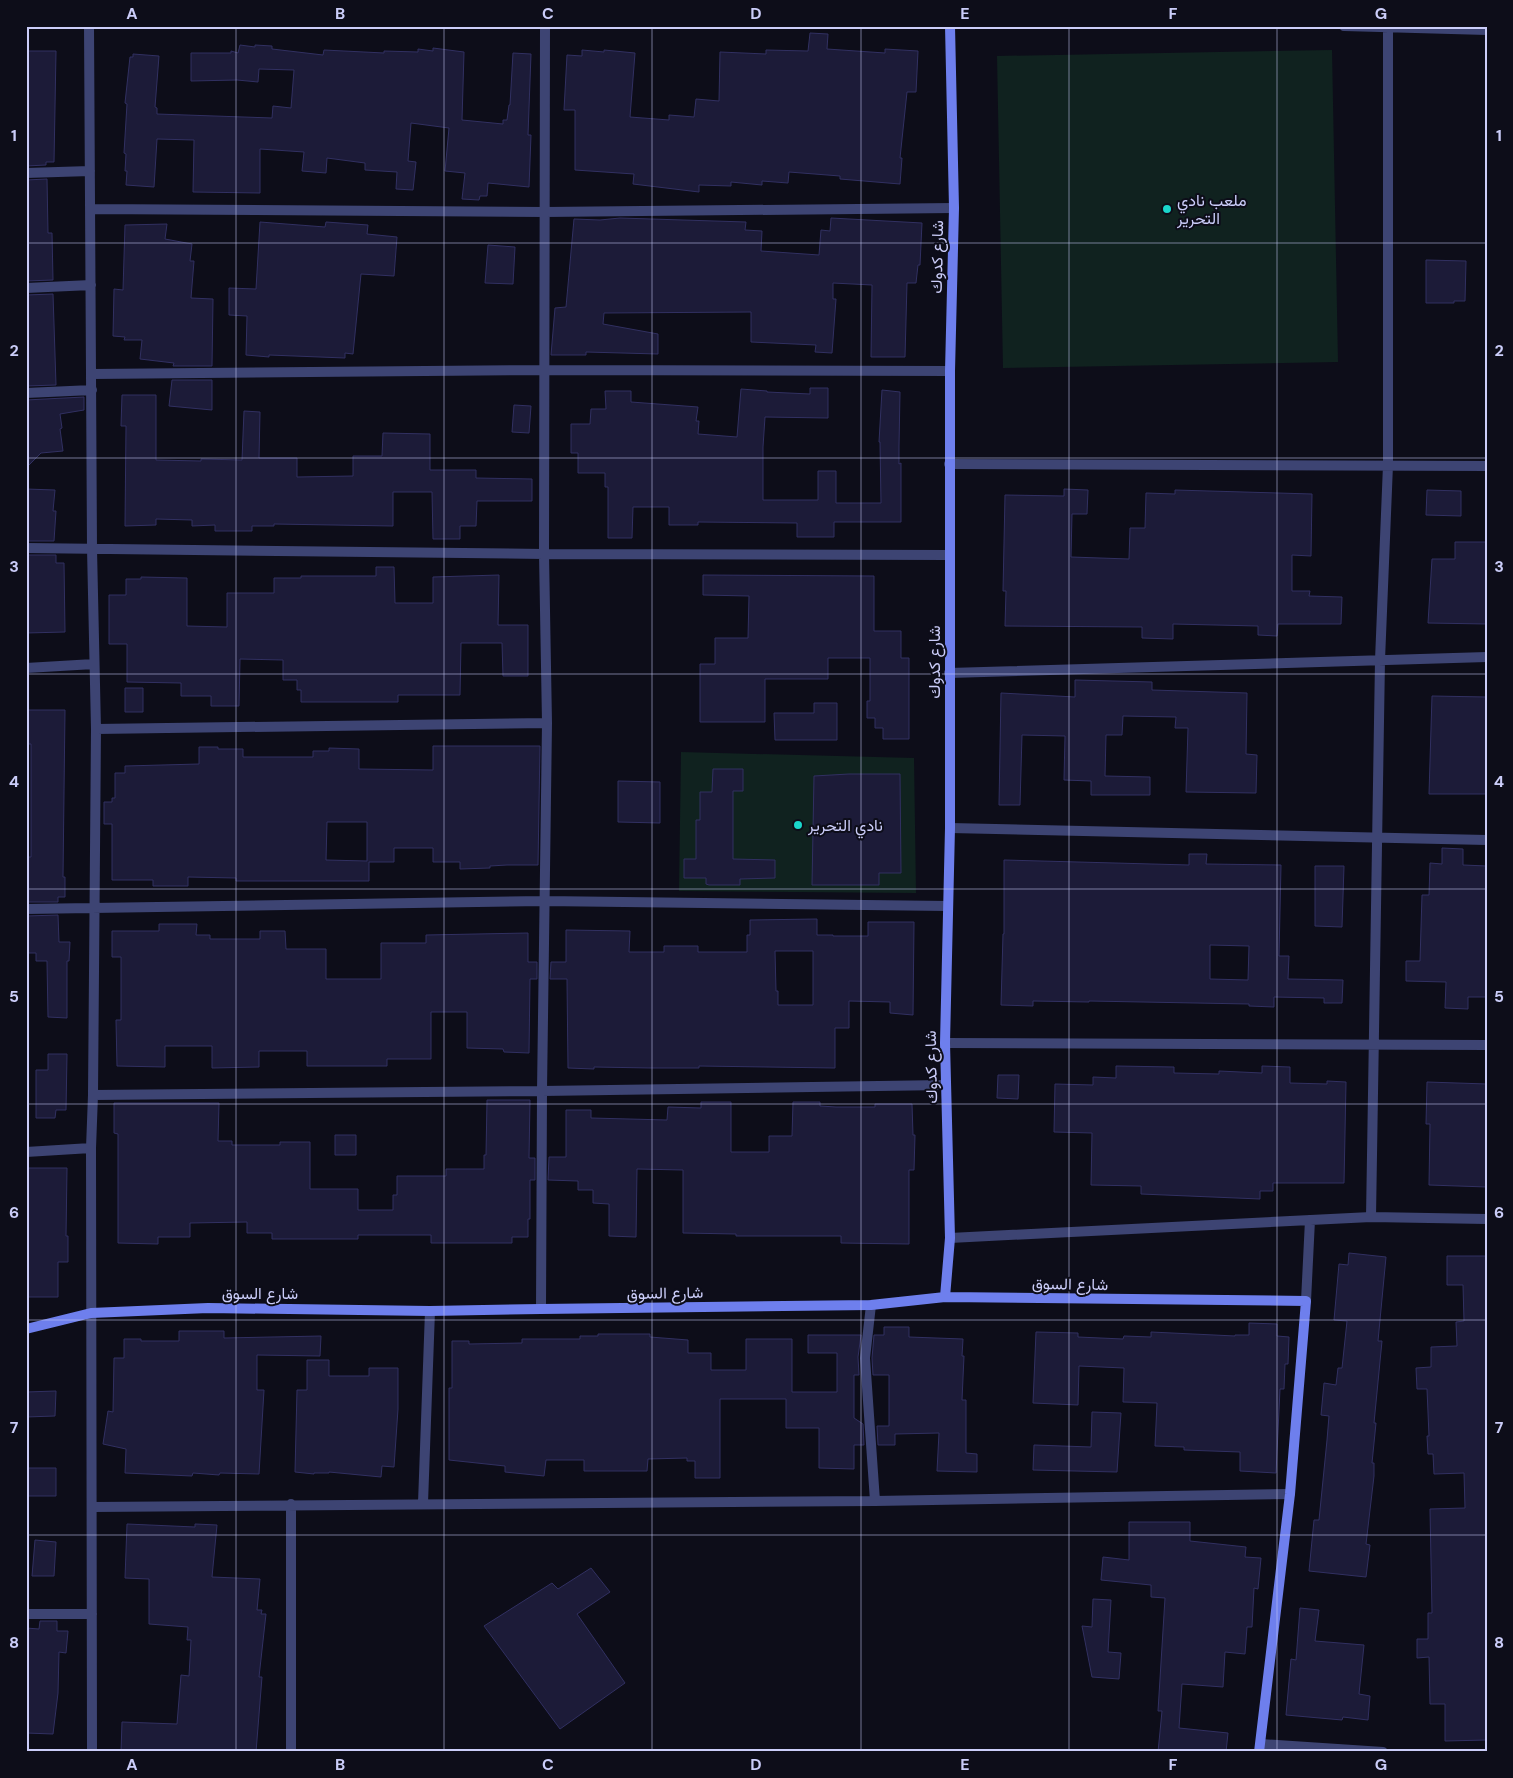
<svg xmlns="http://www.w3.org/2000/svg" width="1513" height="1778" font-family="'DM Sans',Vazirmatn,sans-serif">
<rect width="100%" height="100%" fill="#0d0d19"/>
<path fill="#10221f" d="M 1332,50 L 1338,362 L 1003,368 L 997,56 Z
M 681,752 L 914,758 L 916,893 L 679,891 Z"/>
<path fill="#1c1b38" stroke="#313061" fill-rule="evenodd" d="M 810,33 L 828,34 L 827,49 L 885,53 L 885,49 L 918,51 L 916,92 L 907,92 L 900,158 L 902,158 L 900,184 L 840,179 L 840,176 L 789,172 L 788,183 L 762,181 L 762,185 L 731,182 L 731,186 L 699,185 L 699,192 L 633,184 L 634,174 L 575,170 L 575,110 L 564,110 L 567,55 L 582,56 L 582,50 L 604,52 L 604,50 L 635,53 L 630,117 L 669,120 L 669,115 L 694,117 L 696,99 L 719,101 L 720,52 L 766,54 L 766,50 L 808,51 Z
M 240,45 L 255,47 L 255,45 L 272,46 L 272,49 L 323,55 L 324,50 L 384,53 L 384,51 L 418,52 L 418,49 L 433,51 L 433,48 L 464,52 L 462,120 L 503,124 L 503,120 L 507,120 L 509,105 L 510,105 L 513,53 L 531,54 L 528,135 L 531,135 L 529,187 L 488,183 L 487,196 L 480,196 L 479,200 L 462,199 L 465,173 L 445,171 L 449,128 L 411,123 L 408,161 L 416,162 L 413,190 L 396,189 L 397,172 L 365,170 L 365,163 L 327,158 L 326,173 L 302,171 L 304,152 L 260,149 L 260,193 L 193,192 L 194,140 L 157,139 L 154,187 L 126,185 L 127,171 L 125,171 L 126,154 L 124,153 L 127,104 L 125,103 L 130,57 L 133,57 L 133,54 L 159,56 L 155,107 L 157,108 L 157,114 L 272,118 L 273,106 L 291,108 L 294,70 L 259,69 L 258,82 L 237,80 L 191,81 L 191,53 L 231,53 L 231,51 L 238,53 Z
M 26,51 L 56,51 L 54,162 L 46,162 L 46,165 L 26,166 Z
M 47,179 L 48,233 L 52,233 L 53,280 L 26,281 L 26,180 Z
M 620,218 L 746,222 L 745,230 L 762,231 L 761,251 L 819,255 L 821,230 L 830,231 L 831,218 L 922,223 L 920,265 L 918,265 L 916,283 L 907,283 L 905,357 L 871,357 L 872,285 L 833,283 L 833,299 L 836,299 L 832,353 L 815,352 L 816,345 L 751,342 L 751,312 L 604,313 L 603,324 L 658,334 L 658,354 L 586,352 L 586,355 L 551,355 L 555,308 L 566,307 L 574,219 L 600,220 Z
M 260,222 L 325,227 L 326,222 L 368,225 L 367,234 L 397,237 L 394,276 L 361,274 L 353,354 L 345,353 L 345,358 L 269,355 L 269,357 L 246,355 L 247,316 L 229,315 L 229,288 L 256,289 Z
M 167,224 L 165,239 L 192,244 L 190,261 L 194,261 L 191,298 L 213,299 L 212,366 L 173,366 L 174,363 L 140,359 L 142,340 L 124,340 L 125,337 L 113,336 L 114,289 L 123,290 L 125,225 Z
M 488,245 L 515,247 L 513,284 L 485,283 Z
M 1426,260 L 1466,261 L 1465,301 L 1454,301 L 1454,303 L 1426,303 Z
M 53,294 L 56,385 L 26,386 L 26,295 Z
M 172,380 L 212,380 L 212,410 L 169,406 Z
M 810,388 L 828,388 L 828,418 L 765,417 L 763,447 L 763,500 L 818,500 L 818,471 L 836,471 L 836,503 L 881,503 L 880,442 L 879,442 L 882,390 L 900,392 L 899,446 L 899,464 L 901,463 L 901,522 L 834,522 L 834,537 L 797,537 L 797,523 L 698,522 L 698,525 L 669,525 L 669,507 L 633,507 L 632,538 L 608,538 L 608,487 L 605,487 L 605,473 L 578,473 L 578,453 L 571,453 L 571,424 L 590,424 L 591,409 L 606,409 L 605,391 L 631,391 L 631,402 L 698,407 L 696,421 L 699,421 L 698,434 L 737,437 L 741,389 L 767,391 L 767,392 L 810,394 Z
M 122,395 L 156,395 L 156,460 L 201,461 L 201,459 L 242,460 L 244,411 L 260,412 L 259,458 L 297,458 L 297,477 L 353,476 L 353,456 L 382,456 L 383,433 L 430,434 L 430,470 L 476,470 L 476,478 L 532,479 L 532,501 L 477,501 L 476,526 L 460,526 L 460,539 L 433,539 L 432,492 L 393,492 L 393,526 L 274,524 L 274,526 L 252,526 L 252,531 L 215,531 L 215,525 L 192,526 L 192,520 L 156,519 L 156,525 L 125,526 L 126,426 L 121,426 Z
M 84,397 L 84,410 L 60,414 L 62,428 L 60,429 L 63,451 L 41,453 L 26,468 L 26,400 Z
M 514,405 L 531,406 L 529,433 L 512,432 Z
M 26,489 L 55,490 L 53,511 L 56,511 L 54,541 L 26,541 Z
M 1064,489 L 1088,490 L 1087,514 L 1072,514 L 1071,557 L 1129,559 L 1130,528 L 1145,528 L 1146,493 L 1175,494 L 1175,490 L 1312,494 L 1311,556 L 1292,555 L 1292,591 L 1310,591 L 1309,596 L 1342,597 L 1341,624 L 1278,624 L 1277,636 L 1258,635 L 1258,626 L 1173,624 L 1173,639 L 1142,638 L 1142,627 L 1005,626 L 1006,591 L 1003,591 L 1005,495 L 1064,496 Z
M 1427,490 L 1461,491 L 1461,516 L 1426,515 Z
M 1455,542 L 1487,542 L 1487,624 L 1428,623 L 1432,559 L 1455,559 Z
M 26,555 L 56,555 L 56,563 L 64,563 L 65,632 L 26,633 Z
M 376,567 L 394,567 L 395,603 L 433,603 L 433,577 L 499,575 L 498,625 L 528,625 L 528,676 L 503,676 L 502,643 L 461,643 L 460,695 L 398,695 L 398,702 L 301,702 L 301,690 L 297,690 L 297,680 L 283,680 L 283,660 L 240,659 L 239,706 L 211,706 L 211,696 L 181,696 L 181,683 L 127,682 L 127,644 L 109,644 L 109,595 L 126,595 L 126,579 L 141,579 L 141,577 L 187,578 L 187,626 L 227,627 L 227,593 L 274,593 L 274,578 L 301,578 L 301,576 L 376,576 Z
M 703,575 L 874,576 L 874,631 L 901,631 L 901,658 L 909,658 L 909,739 L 883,739 L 883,728 L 875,728 L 875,718 L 867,718 L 867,701 L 870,701 L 870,658 L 828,658 L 828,679 L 765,679 L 765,722 L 700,722 L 700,664 L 715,664 L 715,638 L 748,638 L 749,596 L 703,595 Z
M 1075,680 L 1152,682 L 1152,690 L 1247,693 L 1246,754 L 1257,755 L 1256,793 L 1186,792 L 1188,728 L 1175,728 L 1176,717 L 1123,716 L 1122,735 L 1106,735 L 1105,776 L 1150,777 L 1150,795 L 1091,795 L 1091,781 L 1064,780 L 1065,736 L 1022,735 L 1020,805 L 999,805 L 1001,693 L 1075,697 Z
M 125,688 L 143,688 L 143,712 L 125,712 Z
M 1432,696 L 1487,697 L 1487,794 L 1429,794 Z
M 814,703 L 837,703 L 837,740 L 775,740 L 774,713 L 814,713 Z
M 26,710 L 65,710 L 63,877 L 65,877 L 65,897 L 58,897 L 58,902 L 26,902 L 26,857 L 31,857 L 31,744 L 26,744 Z
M 433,746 L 540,746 L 538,865 L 507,865 L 490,866 L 490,868 L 460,869 L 460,862 L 433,862 L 433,848 L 394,848 L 394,862 L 369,862 L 369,881 L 236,881 L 236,878 L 188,877 L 188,886 L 153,886 L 153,880 L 112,880 L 112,824 L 104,824 L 104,802 L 112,802 L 112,798 L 115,798 L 115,773 L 125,773 L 125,766 L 199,764 L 199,747 L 218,747 L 218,749 L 243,749 L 243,757 L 313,757 L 313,751 L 329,751 L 329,748 L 359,749 L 359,769 L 433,770 ZM 327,822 L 367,822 L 367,861 L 326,860 Z
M 713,769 L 743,769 L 743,791 L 733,791 L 733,859 L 775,860 L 775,878 L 740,879 L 740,885 L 709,885 L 706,884 L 706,878 L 684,878 L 684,859 L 696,859 L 696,820 L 700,820 L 700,792 L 712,792 Z
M 849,774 L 900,774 L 901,873 L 879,873 L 879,885 L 812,885 L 814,776 Z
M 618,781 L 660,782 L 660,823 L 618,822 Z
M 1442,848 L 1463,849 L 1463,865 L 1487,866 L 1487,997 L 1468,997 L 1468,1009 L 1445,1008 L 1446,982 L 1406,981 L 1406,961 L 1420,961 L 1422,895 L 1429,895 L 1430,863 L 1442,864 Z
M 1189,854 L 1207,854 L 1206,864 L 1281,865 L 1279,956 L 1289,956 L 1288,979 L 1343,980 L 1342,1003 L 1324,1003 L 1324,998 L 1274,997 L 1274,1007 L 1249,1006 L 1249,1004 L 1089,1001 L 1089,1002 L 1033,1001 L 1033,1006 L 1001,1005 L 1003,934 L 1004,934 L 1004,860 L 1189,865 ZM 1210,945 L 1249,946 L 1248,980 L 1210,979 Z
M 1315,866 L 1344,866 L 1342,927 L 1315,926 Z
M 58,915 L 59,942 L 70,942 L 69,961 L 67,961 L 67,1018 L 48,1017 L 47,961 L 36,961 L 36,953 L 26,953 L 26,916 Z
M 817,919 L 817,935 L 833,935 L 833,936 L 868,936 L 868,922 L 914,922 L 913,1015 L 890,1013 L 890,1002 L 849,1001 L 849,1028 L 835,1028 L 835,1068 L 699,1066 L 699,1068 L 651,1068 L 594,1067 L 594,1069 L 568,1068 L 567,979 L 550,979 L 551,962 L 566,962 L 566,930 L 630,931 L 629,952 L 664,952 L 664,946 L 698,946 L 698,952 L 747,952 L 747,935 L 750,935 L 750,920 ZM 775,951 L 813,951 L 813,1005 L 778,1005 L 778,991 L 776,991 Z
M 159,924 L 197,924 L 196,935 L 210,935 L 210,939 L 260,939 L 260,931 L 285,931 L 286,949 L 326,949 L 326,979 L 381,979 L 381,943 L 426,943 L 426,935 L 528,933 L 528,962 L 537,962 L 537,979 L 530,979 L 529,1053 L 504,1052 L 503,1049 L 467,1048 L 467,1012 L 431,1012 L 431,1059 L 387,1059 L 387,1066 L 307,1066 L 307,1051 L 259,1051 L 259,1067 L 212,1068 L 212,1046 L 165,1046 L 165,1067 L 117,1066 L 116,1020 L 121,1020 L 121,957 L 112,957 L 112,931 L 159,931 Z
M 48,1054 L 67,1054 L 66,1110 L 56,1110 L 55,1118 L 36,1118 L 36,1070 L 48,1070 Z
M 1116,1066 L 1174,1067 L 1174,1073 L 1219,1074 L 1219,1071 L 1262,1073 L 1262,1066 L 1290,1067 L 1290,1083 L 1327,1084 L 1327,1081 L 1346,1082 L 1344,1183 L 1273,1183 L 1273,1191 L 1260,1191 L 1260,1199 L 1141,1194 L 1141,1186 L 1091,1185 L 1092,1133 L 1054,1132 L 1055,1084 L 1093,1085 L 1093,1077 L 1116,1078 Z
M 998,1075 L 1019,1075 L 1018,1099 L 997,1098 Z
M 1427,1082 L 1487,1084 L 1487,1187 L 1429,1185 L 1430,1124 L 1426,1124 Z
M 487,1100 L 530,1100 L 529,1158 L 535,1158 L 535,1180 L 530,1180 L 530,1219 L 528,1219 L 528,1237 L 512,1237 L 512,1243 L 431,1243 L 431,1235 L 358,1235 L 358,1239 L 272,1239 L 272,1233 L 247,1233 L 247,1222 L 190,1223 L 190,1237 L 158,1237 L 158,1244 L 118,1243 L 118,1134 L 114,1133 L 114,1103 L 219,1103 L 218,1141 L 232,1141 L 232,1145 L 280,1145 L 280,1142 L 310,1142 L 310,1189 L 358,1189 L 358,1210 L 393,1210 L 393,1195 L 397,1195 L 397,1176 L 446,1176 L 446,1169 L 484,1169 L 484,1155 L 486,1155 Z
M 701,1102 L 731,1102 L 731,1152 L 769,1152 L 769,1136 L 792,1136 L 793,1102 L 820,1102 L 820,1106 L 836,1107 L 875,1107 L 875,1104 L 912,1104 L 913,1135 L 915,1135 L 914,1170 L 909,1170 L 909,1244 L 841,1243 L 841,1236 L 736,1236 L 736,1234 L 683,1233 L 683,1170 L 637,1169 L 636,1237 L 609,1236 L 609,1204 L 593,1203 L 593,1190 L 578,1190 L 578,1181 L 548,1180 L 549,1157 L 566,1157 L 566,1110 L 591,1110 L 591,1118 L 667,1120 L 668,1107 L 701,1108 Z
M 335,1135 L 356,1135 L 356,1155 L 335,1155 Z
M 26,1168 L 67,1168 L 66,1236 L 68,1236 L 68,1262 L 58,1262 L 58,1297 L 26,1297 Z
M 1349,1253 L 1386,1257 L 1378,1341 L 1382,1341 L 1374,1423 L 1376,1423 L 1372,1463 L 1374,1463 L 1374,1476 L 1366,1544 L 1370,1545 L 1366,1577 L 1309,1571 L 1314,1520 L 1319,1520 L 1327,1440 L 1329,1416 L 1321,1415 L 1324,1383 L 1336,1385 L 1338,1368 L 1342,1368 L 1347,1321 L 1334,1320 L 1339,1264 L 1348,1265 Z
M 1447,1256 L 1487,1256 L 1487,1740 L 1445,1741 L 1445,1704 L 1430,1704 L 1429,1657 L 1417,1658 L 1417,1639 L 1428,1639 L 1428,1613 L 1432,1613 L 1430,1509 L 1465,1508 L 1464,1473 L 1434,1474 L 1433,1454 L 1428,1454 L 1427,1436 L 1429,1436 L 1427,1389 L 1417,1389 L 1416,1368 L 1431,1367 L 1431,1347 L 1457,1346 L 1456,1322 L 1464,1321 L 1463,1285 L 1447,1285 Z
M 1249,1323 L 1277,1324 L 1277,1336 L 1289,1337 L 1288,1364 L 1285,1364 L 1284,1389 L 1280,1389 L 1276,1473 L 1240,1471 L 1240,1452 L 1184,1450 L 1184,1447 L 1155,1446 L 1157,1403 L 1123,1402 L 1124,1368 L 1079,1366 L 1078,1405 L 1033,1403 L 1036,1332 L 1078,1333 L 1078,1337 L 1123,1339 L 1124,1336 L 1151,1337 L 1151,1332 L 1235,1336 L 1235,1335 L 1249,1335 Z
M 884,1327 L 909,1327 L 909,1337 L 963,1339 L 962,1356 L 964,1356 L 962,1400 L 966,1400 L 966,1453 L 977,1454 L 977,1472 L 937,1471 L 939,1433 L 895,1434 L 895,1445 L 878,1445 L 877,1426 L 889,1426 L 889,1375 L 873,1375 L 872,1358 L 874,1335 L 884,1335 Z
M 179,1331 L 224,1331 L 224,1338 L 321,1336 L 320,1356 L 257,1355 L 257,1390 L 264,1390 L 259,1474 L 220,1473 L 219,1475 L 193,1473 L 192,1476 L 125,1473 L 126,1449 L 103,1444 L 108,1411 L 113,1412 L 114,1358 L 124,1358 L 124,1339 L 141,1339 L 141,1341 L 179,1341 Z
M 598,1334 L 650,1334 L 650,1337 L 688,1340 L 688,1353 L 711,1353 L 711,1370 L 746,1370 L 746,1339 L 792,1339 L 792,1392 L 837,1392 L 837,1353 L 808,1353 L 808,1335 L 861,1335 L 858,1357 L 859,1375 L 854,1375 L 854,1418 L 863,1424 L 864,1445 L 854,1445 L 854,1469 L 819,1468 L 819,1428 L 786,1428 L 786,1399 L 720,1399 L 720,1478 L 695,1478 L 695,1461 L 687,1461 L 687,1458 L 648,1459 L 647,1471 L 584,1471 L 584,1460 L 546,1460 L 544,1476 L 505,1472 L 505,1466 L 449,1460 L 449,1388 L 452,1388 L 452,1341 L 469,1341 L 469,1344 L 522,1343 L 522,1339 L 580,1339 L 580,1336 L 598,1336 Z
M 307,1360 L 329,1360 L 329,1376 L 369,1376 L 369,1368 L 398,1368 L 398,1409 L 394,1467 L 382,1466 L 381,1477 L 329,1472 L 329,1473 L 314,1473 L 314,1474 L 295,1472 L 297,1390 L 307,1390 Z
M 56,1391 L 55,1416 L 26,1417 L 26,1392 Z
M 1092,1412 L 1121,1413 L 1117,1472 L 1033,1470 L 1034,1445 L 1091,1447 Z
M 26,1468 L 56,1468 L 56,1496 L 26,1496 Z
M 1129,1522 L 1190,1522 L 1190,1541 L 1246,1547 L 1245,1557 L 1261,1558 L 1258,1589 L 1254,1588 L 1252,1627 L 1247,1627 L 1245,1654 L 1225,1652 L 1223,1687 L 1182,1684 L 1179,1728 L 1228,1733 L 1226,1752 L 1158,1752 L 1162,1711 L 1158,1711 L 1165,1598 L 1151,1597 L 1151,1585 L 1101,1580 L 1103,1557 L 1129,1560 Z
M 127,1524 L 195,1527 L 195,1524 L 217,1525 L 212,1577 L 260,1579 L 257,1610 L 262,1610 L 261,1614 L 266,1614 L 259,1677 L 262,1677 L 256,1752 L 121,1752 L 122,1722 L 177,1724 L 181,1675 L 189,1676 L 191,1640 L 187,1640 L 188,1627 L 149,1624 L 149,1579 L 125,1578 Z
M 35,1540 L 56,1542 L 54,1576 L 32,1576 Z
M 591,1568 L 610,1592 L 577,1614 L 625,1683 L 560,1729 L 484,1626 L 552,1583 L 558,1589 Z
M 1093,1599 L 1111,1600 L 1108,1652 L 1121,1653 L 1119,1679 L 1092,1677 L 1082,1626 L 1092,1627 Z
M 1300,1608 L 1319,1610 L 1315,1641 L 1364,1645 L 1359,1694 L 1370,1696 L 1368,1720 L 1343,1717 L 1342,1720 L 1286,1715 L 1291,1659 L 1296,1660 Z
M 40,1621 L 57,1621 L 57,1631 L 68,1631 L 66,1653 L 59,1652 L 58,1693 L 53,1734 L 26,1733 L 26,1628 L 39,1629 Z"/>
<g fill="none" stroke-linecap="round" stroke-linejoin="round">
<path stroke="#3d4473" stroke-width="10" d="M 89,26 L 92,549 L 96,729 L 93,1095 L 91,1148 L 92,1752
M 1344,26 L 1487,30
M 26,173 L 90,171
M 90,209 L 545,212 L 954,208
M 26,288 L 91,285
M 92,374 L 544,370 L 950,371
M 26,393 L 92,390
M 949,464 L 1487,466
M 26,548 L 544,554 L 949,555
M 26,668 L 94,664
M 949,673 L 1487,657
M 96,729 L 547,723
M 950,828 L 1487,840
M 26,909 L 544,901 L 948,906
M 945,1043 L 1487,1045
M 93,1095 L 542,1091 L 945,1085
M 26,1152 L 91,1148
M 1371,1217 L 1380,660 L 1388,465 L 1388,26
M 950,1238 L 1371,1217 L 1487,1219
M 1306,1301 L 1310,1220
M 871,1305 L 865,1358 L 875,1501
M 541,1309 L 542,1091 L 547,723 L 544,554 L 545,26
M 423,1503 L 430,1311
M 291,1504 L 291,1752
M 93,1507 L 875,1501 L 1290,1494
M 26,1614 L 92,1614
M 1261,1744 L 1383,1752"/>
<path stroke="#6e7fed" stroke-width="10" d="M 945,1297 L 950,1238 L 945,1043 L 950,828 L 950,371 L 954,208 L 950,26
M 26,1329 L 91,1313 L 208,1308 L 430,1311 L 541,1309 L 871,1305 L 945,1297 L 1306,1301 L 1290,1494 L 1259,1752"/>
</g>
<path fill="none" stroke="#cbcdf9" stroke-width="1" stroke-opacity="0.55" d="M 236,26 L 236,1752M 444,26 L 444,1752M 652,26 L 652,1752M 861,26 L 861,1752M 1069,26 L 1069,1752M 1277,26 L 1277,1752M 26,243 L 1487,243M 26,458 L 1487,458M 26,674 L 1487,674M 26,889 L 1487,889M 26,1104 L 1487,1104M 26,1320 L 1487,1320M 26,1535 L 1487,1535"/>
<g fill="#1ad6ca" stroke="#0d0d19" stroke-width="2">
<circle cx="1167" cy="209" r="5"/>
<circle cx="798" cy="825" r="5"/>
</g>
<g text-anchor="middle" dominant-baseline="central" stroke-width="4" stroke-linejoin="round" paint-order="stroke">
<g font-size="16" fill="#cbcdf9" stroke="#0d0d19" text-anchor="start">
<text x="1177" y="200">ملعب نادي<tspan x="1177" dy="18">التحرير</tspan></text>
<text x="808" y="825">نادي التحرير</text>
</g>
<g font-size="16" fill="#cbcdf9" stroke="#0d0d19">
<text transform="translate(937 257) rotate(-89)">شارع كدوك</text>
<text transform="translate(934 662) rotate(-90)">شارع كدوك</text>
<text transform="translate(931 1067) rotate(-91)">شارع كدوك</text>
<text transform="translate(1070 1284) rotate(1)">شارع السوق</text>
<text x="260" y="1293">شارع السوق</text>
<text transform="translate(665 1293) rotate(-1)">شارع السوق</text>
</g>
</g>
<rect width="1513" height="1778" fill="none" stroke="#0d0d19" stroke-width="55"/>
<rect x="28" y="28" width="1458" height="1722" fill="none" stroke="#cbcdf9" stroke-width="2"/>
<g font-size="16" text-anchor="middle" font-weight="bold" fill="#cbcdf9">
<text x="132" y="19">A</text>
<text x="340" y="19">B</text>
<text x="548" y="19">C</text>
<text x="756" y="19">D</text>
<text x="965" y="19">E</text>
<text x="1173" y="19">F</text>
<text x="1381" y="19">G</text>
<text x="14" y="141">1</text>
<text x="1499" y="141">1</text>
<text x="14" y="356">2</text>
<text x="1499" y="356">2</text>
<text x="14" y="572">3</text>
<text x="1499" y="572">3</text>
<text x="14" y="787">4</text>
<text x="1499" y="787">4</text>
<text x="14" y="1002">5</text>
<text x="1499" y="1002">5</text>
<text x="14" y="1218">6</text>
<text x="1499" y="1218">6</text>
<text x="14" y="1433">7</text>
<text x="1499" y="1433">7</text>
<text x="14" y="1648">8</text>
<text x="1499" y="1648">8</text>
<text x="132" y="1770">A</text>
<text x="340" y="1770">B</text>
<text x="548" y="1770">C</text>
<text x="756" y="1770">D</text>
<text x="965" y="1770">E</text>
<text x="1173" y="1770">F</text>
<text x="1381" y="1770">G</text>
</g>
</svg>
